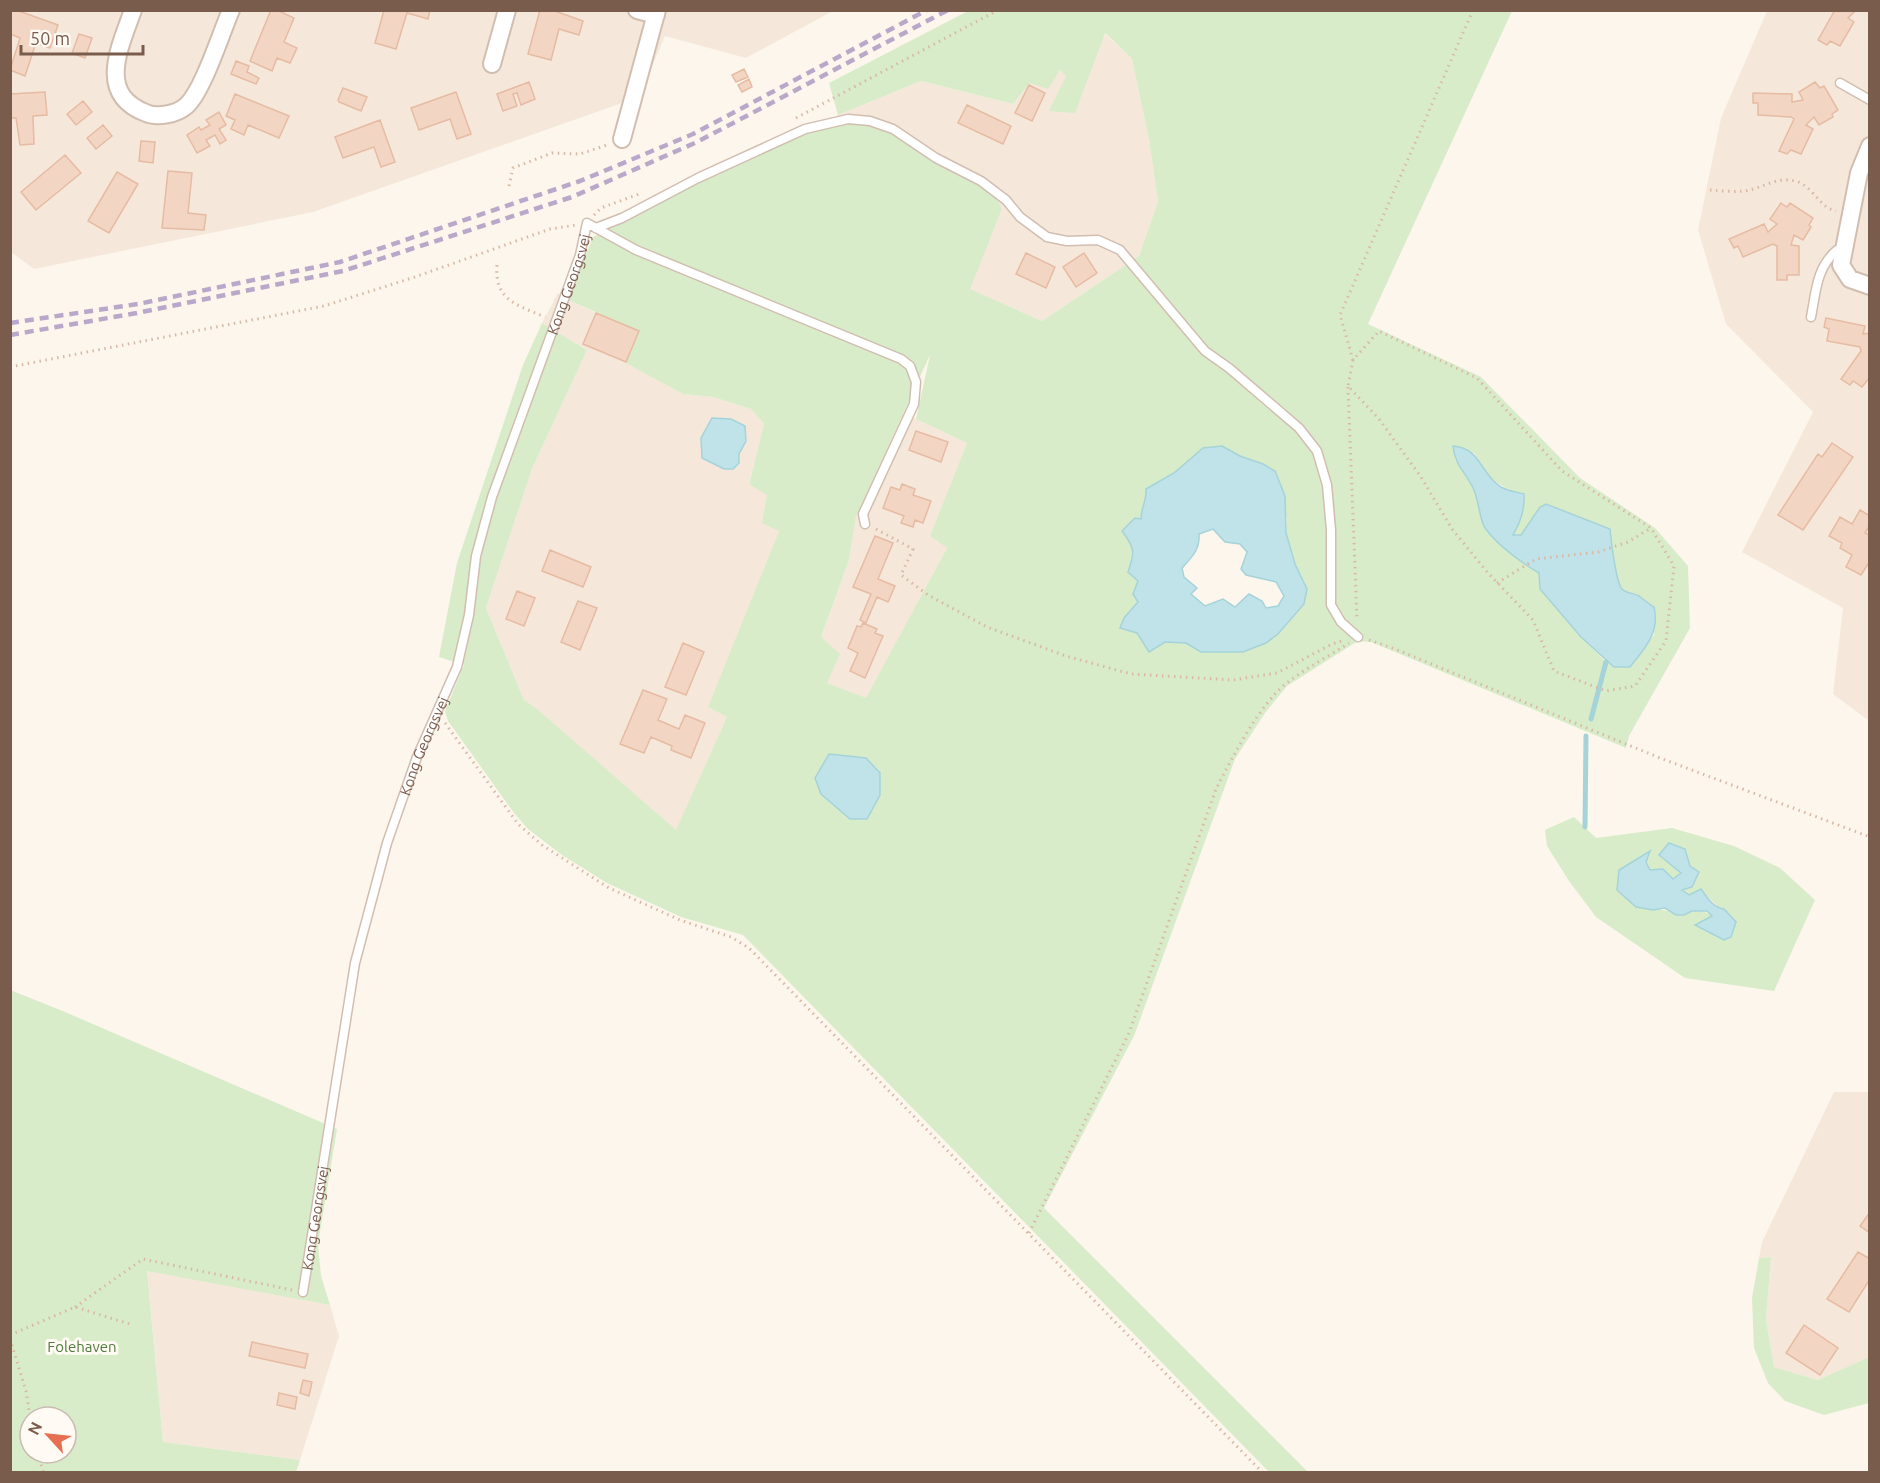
<svg xmlns="http://www.w3.org/2000/svg" width="1880" height="1483" font-family="Ubuntu,sans-serif">
<rect width="100%" height="100%" fill="#fdf6ec"/>
<path fill="#f5e8da" d="M 11,11 L 833,11 L 746,58 L 665,36 L 639,97 L 313,212 L 34,269 L 11,252 Z
M 1767,11 L 1869,11 L 1869,721 L 1833,694 L 1843,608 L 1742,552 L 1813,412 L 1726,324 L 1698,230 L 1721,118 Z
M 1104,33 L 1132,59 L 1149,140 L 1158,201 L 1139,256 L 1042,321 L 969,289 L 1002,209 L 828,127 L 838,115 L 921,81 L 1013,104 L 1030,83 L 1059,70 L 1066,75 Z
M 558,293 L 568,300 L 596,313 L 639,331 L 626,362 L 683,394 L 713,397 L 751,409 L 764,424 L 749,483 L 768,495 L 779,531 L 709,707 L 727,717 L 676,831 L 535,707 L 524,700 L 486,608 L 532,469 L 587,350 L 542,323 Z
M 905,411 L 916,419 L 967,443 L 931,536 L 947,548 L 866,699 L 827,683 L 821,637 L 849,560 L 856,517 Z
M 1834,1092 L 1869,1092 L 1869,1357 L 1818,1380 L 1774,1367 L 1766,1319 L 1771,1257 L 1759,1258 L 1762,1242 Z
M 147,1270 L 330,1305 L 339,1336 L 300,1460 L 163,1442 Z"/>
<path fill="#d8ecc9" fill-rule="evenodd" d="M 968,11 L 1512,11 L 1368,324 L 1481,377 L 1580,478 L 1655,528 L 1688,566 L 1690,628 L 1629,736 L 1626,748 L 1371,642 L 1358,641 L 1287,686 L 1265,713 L 1235,759 L 1134,1036 L 1044,1208 L 1308,1472 L 1269,1472 L 743,935 L 681,917 L 607,883 L 562,855 L 528,829 L 514,813 L 448,721 L 445,711 L 464,665 L 439,657 L 457,563 L 523,365 L 542,323 L 587,350 L 532,469 L 486,608 L 524,700 L 535,707 L 676,830 L 727,717 L 708,707 L 779,531 L 762,523 L 767,495 L 749,484 L 764,424 L 751,409 L 713,397 L 683,394 L 626,363 L 639,331 L 568,300 L 593,237 L 674,194 L 802,134 L 828,127 L 857,123 L 889,131 L 993,194 L 1002,209 L 970,289 L 1042,321 L 1139,256 L 1158,201 L 1149,140 L 1132,59 L 1105,33 L 1075,113 L 1049,111 L 1066,76 L 1060,70 L 1048,89 L 1030,83 L 1013,104 L 921,81 L 838,115 L 829,83 ZM 930,355 L 916,419 L 967,443 L 930,536 L 947,548 L 866,698 L 827,683 L 840,654 L 821,637 L 849,560 L 856,517 ZM 1222,446 L 1240,456 L 1287,519 L 1286,533 L 1295,564 L 1307,589 L 1304,604 L 1278,634 L 1266,643 L 1243,652 L 1201,652 L 1186,643 L 1165,642 L 1149,652 L 1137,633 L 1124,618 L 1138,602 L 1138,581 L 1128,572 C 1132,562 1131,554 1133,544 C 1136,527 1148,504 1146,489 L 1174,473 L 1203,448 ZM 1474,453 C 1489,479 1496,486 1524,494 C 1525,508 1520,524 1512,535 L 1521,536 L 1540,507 L 1610,529 C 1611,540 1616,583 1622,589 C 1627,594 1633,593 1639,596 C 1644,600 1649,604 1654,607 L 1654,635 L 1630,667 L 1606,662 L 1581,637 L 1540,589 L 1539,573 L 1523,563 L 1484,527 L 1479,500 L 1473,486 L 1455,459 Z
M 1574,817 L 1596,838 L 1672,828 L 1734,846 L 1780,868 L 1815,900 L 1774,991 L 1685,978 L 1596,917 L 1569,881 L 1547,846 L 1545,830 ZM 1650,853 L 1646,862 L 1650,870 L 1674,879 L 1682,873 L 1659,856 L 1696,879 L 1681,889 L 1689,895 L 1701,890 L 1719,908 L 1724,940 L 1696,925 L 1712,916 C 1702,907 1688,912 1676,915 C 1660,905 1652,913 1637,907 C 1630,904 1623,895 1617,890 L 1620,870 C 1630,863 1639,859 1650,853 Z
M 10,990 L 65,1012 L 337,1129 L 318,1244 L 321,1276 L 330,1305 L 147,1271 L 163,1442 L 300,1460 L 296,1472 L 11,1472 ZM 30,1417 L 66,1417 L 66,1453 L 30,1453 Z
M 1771,1257 L 1766,1319 L 1774,1367 L 1818,1380 L 1869,1357 L 1869,1403 L 1824,1415 L 1785,1401 L 1768,1383 L 1754,1348 L 1752,1298 L 1759,1258 Z"/>
<path fill="#bfe3e8" stroke="#a5d3da" stroke-width="1.5" fill-rule="evenodd" d="M 712,418 L 731,419 L 745,426 L 746,441 L 739,454 L 739,463 L 733,469 L 724,469 L 702,458 L 701,438 Z
M 1222,446 L 1240,456 L 1263,464 L 1275,471 L 1285,496 L 1286,533 L 1295,564 L 1307,589 L 1304,604 L 1278,634 L 1266,643 L 1243,652 L 1201,652 L 1186,643 L 1165,642 L 1149,652 L 1137,633 L 1120,628 L 1124,618 L 1138,602 L 1133,594 L 1138,581 L 1128,572 C 1135,552 1135,548 1122,531 L 1135,518 L 1141,519 C 1141,508 1147,500 1146,489 L 1174,473 L 1203,448 ZM 1213,529 L 1225,542 L 1240,544 L 1247,552 L 1241,569 L 1246,575 L 1276,582 L 1284,596 L 1278,606 L 1266,608 L 1262,601 L 1249,594 L 1235,607 L 1223,599 L 1205,606 L 1191,594 L 1197,588 L 1184,577 L 1182,568 C 1192,557 1200,550 1199,534 Z
M 1453,446 C 1481,448 1480,474 1501,487 C 1508,491 1517,492 1524,494 C 1525,508 1520,523 1513,535 L 1521,535 L 1540,507 L 1546,504 L 1610,529 C 1611,540 1616,583 1622,589 C 1627,594 1634,593 1639,596 C 1644,600 1649,604 1654,607 C 1660,633 1645,648 1630,667 L 1614,667 L 1581,637 L 1540,589 L 1539,573 C 1522,563 1497,545 1485,528 C 1479,519 1479,499 1473,488 C 1465,471 1455,466 1453,446 Z
M 829,754 L 866,758 L 880,773 L 880,795 L 867,819 L 850,819 L 821,794 L 815,778 Z
M 1669,843 L 1685,849 L 1690,866 L 1699,872 L 1692,887 L 1682,890 L 1689,895 L 1701,889 C 1707,897 1713,908 1724,909 L 1736,922 L 1731,937 L 1724,940 L 1695,925 L 1712,916 L 1707,911 L 1692,911 L 1684,915 L 1676,915 L 1665,908 L 1653,910 L 1636,907 L 1617,890 L 1619,870 L 1650,851 L 1646,862 L 1650,870 L 1663,869 L 1673,879 L 1681,873 L 1659,855 Z"/>
<g fill="none" stroke-linecap="round" stroke-linejoin="round">
<path stroke="#a5d3da" stroke-width="5" d="M 1591,719 L 1606,662
M 1585,827 L 1586,736"/>
</g>
<path fill="#f3d5c3" stroke="#e6bba3" stroke-width="1.5" d="M 10,10 L 16,10 L 58,25 L 50,48 L 36,43 L 25,76 L 10,70 L 20,38 L 10,34 Z
M 271,10 L 277,10 L 294,18 L 284,42 L 297,48 L 290,63 L 277,58 L 272,71 L 250,61 Z
M 384,10 L 430,10 L 428,19 L 407,13 L 396,49 L 375,43 Z
M 540,10 L 552,10 L 583,21 L 579,35 L 559,29 L 551,60 L 528,54 Z
M 1835,10 L 1856,10 L 1848,18 L 1854,22 L 1840,46 L 1830,41 L 1827,45 L 1818,40 Z
M 79,34 L 92,38 L 85,58 L 72,53 Z
M 236,61 L 249,66 L 247,72 L 259,78 L 256,84 L 231,74 Z
M 744,69 L 748,77 L 736,82 L 732,75 Z
M 749,79 L 752,87 L 742,92 L 738,85 Z
M 529,82 L 535,99 L 521,105 L 517,93 L 513,94 L 517,106 L 503,111 L 497,94 Z
M 1815,82 L 1820,88 L 1824,86 L 1838,110 L 1832,114 L 1833,117 L 1819,125 L 1814,117 L 1806,125 L 1813,129 L 1801,154 L 1791,150 L 1787,154 L 1779,151 L 1794,119 L 1791,117 L 1758,115 L 1758,103 L 1753,103 L 1753,93 L 1792,94 L 1792,102 L 1803,100 L 1799,92 Z
M 1029,85 L 1045,93 L 1032,121 L 1015,113 Z
M 343,88 L 367,97 L 361,111 L 339,102 L 338,100 Z
M 45,92 L 47,115 L 33,116 L 34,144 L 20,145 L 16,118 L 10,118 L 10,94 Z
M 456,92 L 471,134 L 457,139 L 450,119 L 419,130 L 411,108 Z
M 235,94 L 289,116 L 279,138 L 248,125 L 244,135 L 231,129 L 235,120 L 226,116 Z
M 83,101 L 92,112 L 76,125 L 67,114 Z
M 967,105 L 1011,126 L 1003,144 L 958,123 Z
M 219,112 L 226,125 L 219,129 L 226,140 L 220,144 L 215,135 L 206,140 L 210,146 L 197,153 L 187,135 L 199,127 L 201,130 L 210,125 L 206,120 Z
M 380,120 L 395,162 L 381,167 L 374,147 L 343,158 L 335,137 Z
M 103,125 L 112,136 L 96,149 L 87,138 Z
M 141,141 L 155,142 L 153,163 L 139,161 Z
M 65,155 L 81,173 L 36,210 L 21,192 Z
M 168,171 L 192,173 L 188,213 L 206,215 L 204,230 L 162,228 Z
M 117,172 L 138,184 L 109,233 L 88,221 Z
M 1781,203 L 1787,207 L 1790,203 L 1813,218 L 1809,225 L 1811,227 L 1803,240 L 1794,235 L 1791,245 L 1799,246 L 1799,275 L 1787,275 L 1787,280 L 1777,280 L 1777,246 L 1773,244 L 1743,257 L 1738,246 L 1734,248 L 1729,239 L 1764,224 L 1768,232 L 1777,224 L 1770,219 Z
M 1026,253 L 1055,267 L 1046,288 L 1016,274 Z
M 1084,253 L 1097,273 L 1076,287 L 1063,267 Z
M 596,313 L 639,331 L 626,362 L 583,344 Z
M 1826,318 L 1865,326 L 1863,334 L 1870,333 L 1870,377 L 1862,387 L 1853,381 L 1850,385 L 1841,379 L 1861,351 L 1860,347 L 1827,341 L 1829,329 L 1824,327 Z
M 916,431 L 948,442 L 941,462 L 909,450 Z
M 1832,443 L 1853,457 L 1803,530 L 1778,515 L 1818,454 L 1822,457 Z
M 902,484 L 915,489 L 913,495 L 931,501 L 923,523 L 915,520 L 913,527 L 901,523 L 904,516 L 883,508 L 891,487 L 900,490 Z
M 1860,510 L 1870,516 L 1870,525 L 1865,533 L 1870,535 L 1870,561 L 1861,575 L 1846,567 L 1852,555 L 1840,548 L 1842,543 L 1829,536 L 1840,517 L 1852,524 Z
M 875,536 L 893,543 L 878,579 L 895,586 L 888,602 L 877,597 L 866,623 L 860,620 L 871,594 L 853,587 Z
M 550,550 L 591,567 L 583,587 L 542,571 Z
M 517,591 L 535,598 L 524,626 L 506,619 Z
M 578,601 L 597,608 L 580,650 L 561,642 Z
M 863,623 L 877,629 L 875,633 L 883,636 L 865,678 L 850,671 L 858,653 L 848,648 L 857,626 L 861,627 Z
M 683,643 L 704,652 L 686,695 L 665,687 Z
M 643,690 L 667,699 L 658,720 L 679,729 L 685,715 L 705,723 L 691,758 L 671,750 L 672,746 L 651,737 L 644,753 L 620,744 Z
M 1870,1212 L 1870,1233 L 1860,1226 Z
M 1858,1252 L 1870,1259 L 1870,1279 L 1849,1312 L 1827,1299 Z
M 1804,1325 L 1838,1348 L 1820,1375 L 1786,1353 Z
M 252,1342 L 308,1354 L 305,1368 L 249,1356 Z
M 303,1380 L 312,1382 L 309,1396 L 300,1393 Z
M 279,1393 L 297,1397 L 295,1409 L 277,1405 Z"/>
<g fill="none" stroke-linecap="round" stroke-linejoin="round">
<g stroke="#d1beb0" stroke-width="11">
<g id="service">
<path d="M 1840,83 L 1870,100"/>
<path d="M 596,228 L 622,218 L 698,178 L 805,129 L 848,119 L 870,121 L 893,129 L 936,158 L 981,181 L 1006,200 L 1020,217 L 1047,237 L 1067,241 L 1098,240 L 1120,250 L 1205,351 L 1229,368 L 1299,428 L 1317,451 L 1327,485 L 1331,530 L 1331,605 L 1341,622 L 1358,637"/>
<path d="M 1811,317 C 1816,292 1816,268 1837,250 L 1843,251"/>
<path id="s1" d="M 303,1292 L 355,963 L 387,843 L 417,757 L 457,667 L 469,615 L 476,556 L 492,497 L 580,255 L 587,223 L 636,250 L 901,359 L 910,366 L 916,382 L 914,404 L 863,514 L 865,524"/>
</g>
</g>
<g stroke="#d1beb0" stroke-width="20">
<path id="minor" d="M 133,10 C 120,47 96,94 146,113 C 157,118 177,114 186,106 C 203,91 221,33 231,10
M 637,10 L 656,15
M 492,64 L 507,10
M 622,139 L 657,10
M 1870,146 L 1859,173 L 1841,265 L 1850,279 L 1870,286"/>
</g>
<path stroke="#d9b8a5" stroke-width="3" stroke-dasharray="1.5 4.5" stroke-linecap="butt" d="M 796,118 L 998,10
M 509,186 L 513,168 L 552,153 L 580,154 L 607,145
M 1710,190 C 1721,191 1733,192 1744,191 C 1762,189 1776,176 1795,181 C 1813,185 1819,208 1836,211
M 594,215 L 601,208 L 639,194
M 497,265 C 494,300 517,305 545,317
M 1353,360 L 1340,315 L 1473,10
M 10,367 L 324,306 L 415,277 L 550,229 L 576,225
M 1348,387 L 1357,620
M 876,529 L 913,549 L 901,575 L 928,595 L 987,627 L 1066,656 L 1131,674 L 1233,680 L 1277,673 L 1332,644 L 1345,640
M 1497,583 L 1536,559 L 1598,552 L 1628,542 L 1651,528 L 1562,471 L 1477,378 L 1379,331 L 1353,360 L 1348,386 L 1379,419 L 1421,477 L 1452,529 L 1488,573 L 1533,620 L 1554,671 L 1606,691 L 1635,686 L 1666,641 L 1674,566 L 1651,528
M 1369,640 L 1395,649 L 1660,758 L 1870,837
M 445,723 L 518,824 L 542,845 L 609,888 L 680,920 L 731,937 L 749,948 L 1262,1472
M 1029,1233 L 1129,1033 L 1216,789 C 1232,758 1260,703 1287,683 C 1306,668 1329,656 1349,643
M 75,1307 L 143,1259 L 292,1290
M 10,1335 L 75,1307 L 133,1325
M 10,1339 L 26,1391 L 30,1417
M 38,1453 L 43,1472"/>
<use href="#service" stroke="#fff" stroke-width="8"/>
<use href="#minor" stroke="#fff" stroke-width="16"/>
<path stroke="#b9a8c9" stroke-width="4.5" stroke-dasharray="9 6" stroke-linecap="butt" d="M 10,323 L 138,304 L 340,262 L 580,181 L 693,134 L 927,10
M 10,335 L 137,313 L 343,271 L 572,197 L 697,142 L 948,10"/>
</g>
<g text-anchor="middle" dominant-baseline="central" stroke-width="6" stroke-linejoin="round" paint-order="stroke">
<g font-size="15" fill="#7a5c4d" stroke="#fffaf3">
<text stroke="none"><textPath href="#s1" startOffset="1047">Kong Georgsvej</textPath></text>
<text stroke="none"><textPath href="#s1" startOffset="561">Kong Georgsvej</textPath></text>
<text stroke="none"><textPath href="#s1" startOffset="75">Kong Georgsvej</textPath></text>
</g>
<g font-size="15" fill="#537a41" stroke="#fffaf3">
<text x="82" y="1346">Folehaven</text>
</g>
</g>
<rect width="1880" height="1483" fill="none" stroke="#7a5c4d" stroke-width="24"/>
<g transform="translate(48 1435) rotate(297)"><circle r="28" fill="#fffaf3" stroke="#cabbb1" stroke-width="1.5"/>
<path d="M0-4.5L10 22L0 15L-10 22Z" fill="#e76f51"/>
<text y="-9" font-size="16" font-weight="bold" text-anchor="middle" fill="#7a5c4d">N</text>
</g>
<path d="M21 45v9h122v-9" fill="none" stroke="#7a5c4d" stroke-width="3"/>
<text x="30" y="45" font-size="18" fill="#7a5c4d" stroke="#fffaf3" stroke-width="4.5" paint-order="stroke">50 m</text>
</svg>
